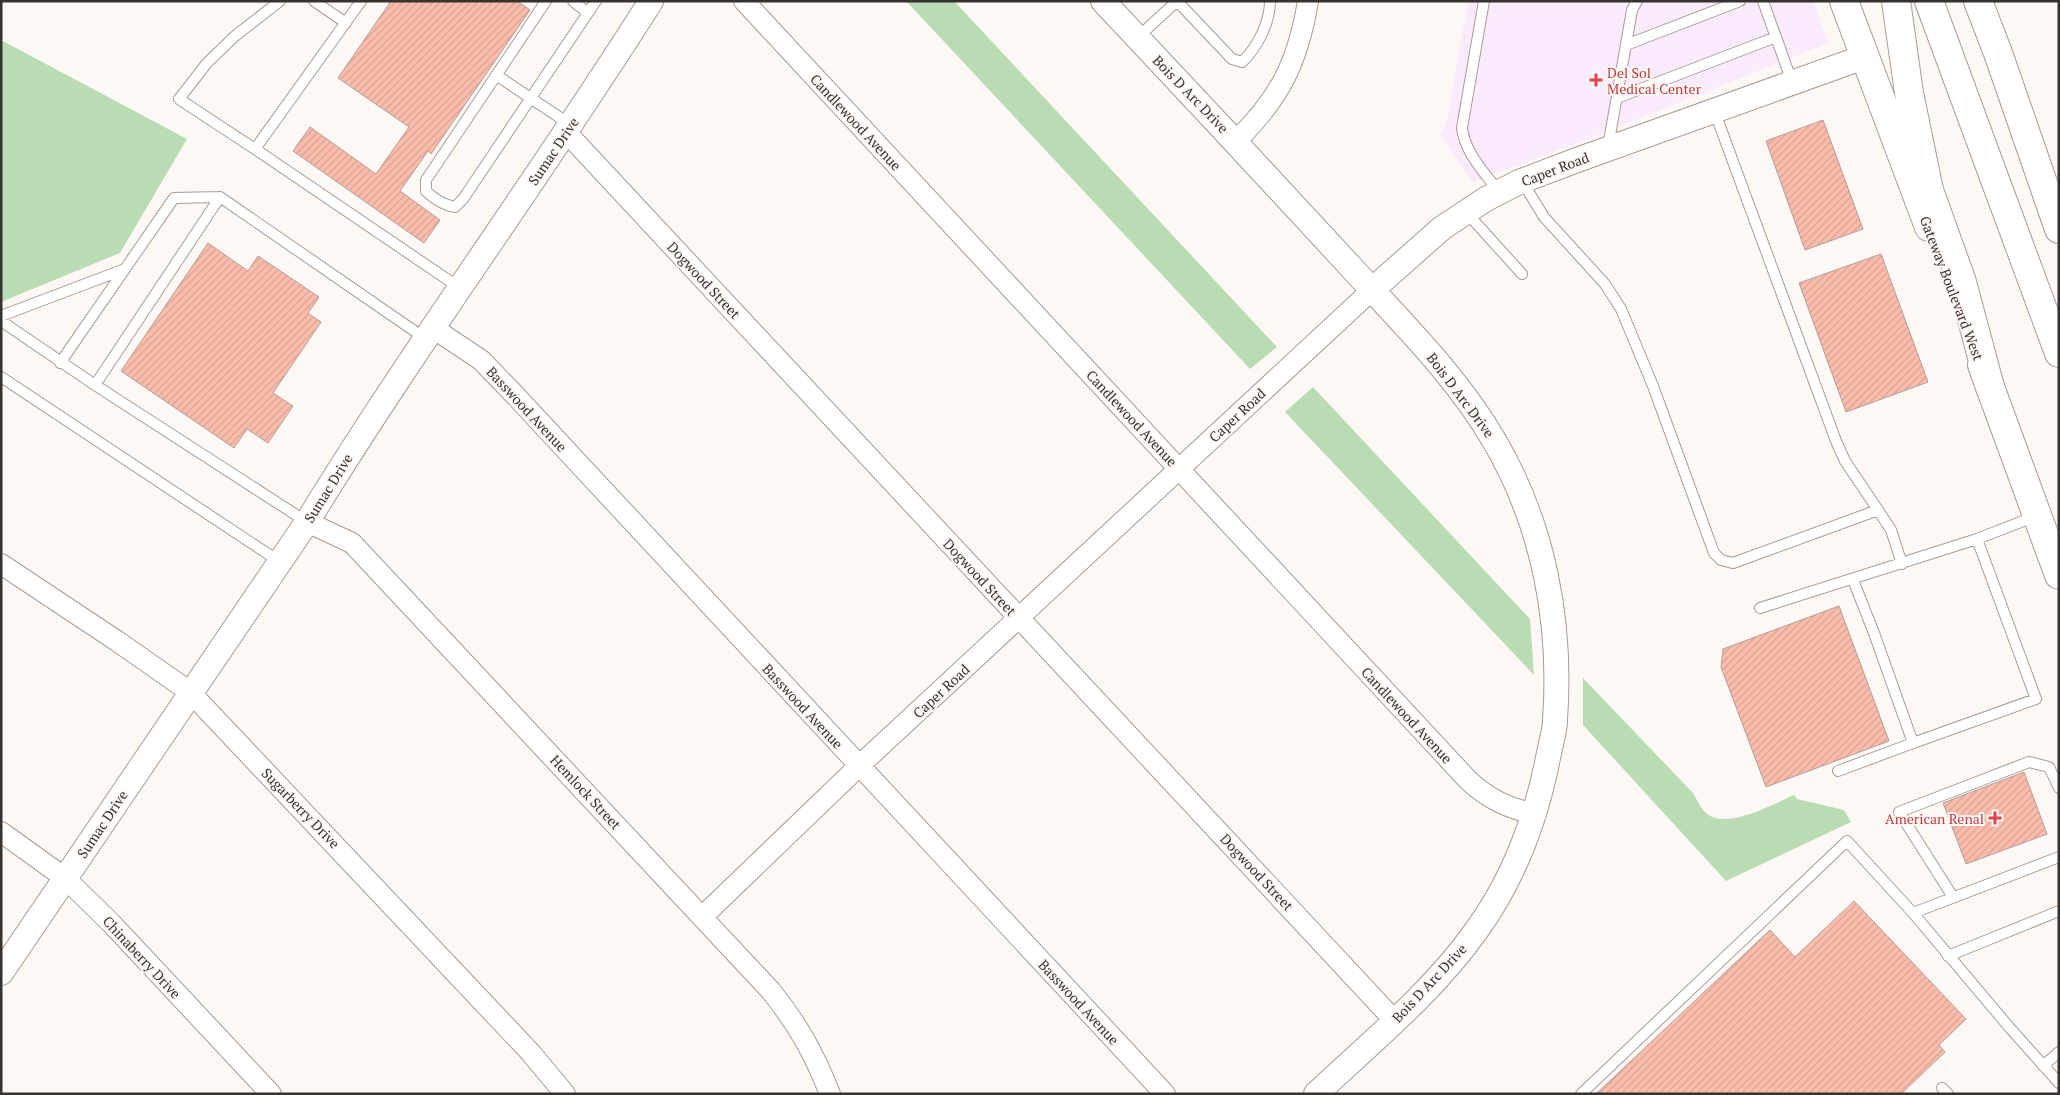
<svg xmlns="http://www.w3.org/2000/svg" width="2060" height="1095" font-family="'PT Serif',serif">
<defs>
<pattern id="building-hatch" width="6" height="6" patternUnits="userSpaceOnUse" patternTransform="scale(1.25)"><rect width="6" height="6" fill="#fbbcac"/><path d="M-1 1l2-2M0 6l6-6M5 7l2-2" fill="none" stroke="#d8a294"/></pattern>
</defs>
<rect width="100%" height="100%" fill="#fef8f5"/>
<path fill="#f9eafc" d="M 1468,1 L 1813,1 L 1828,43 L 1593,137 L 1473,182 L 1440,136 L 1448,116 Z"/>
<path fill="#badcb5" d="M 906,1 L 954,1 L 1277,347 L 1250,369 Z
M 1,40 L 187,139 L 120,253 L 1,302 Z
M 1313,387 L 1530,619 L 1534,675 L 1285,412 Z
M 1583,678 L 1693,793 C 1697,799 1700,808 1706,813 C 1725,831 1773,804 1794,795 L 1797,799 L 1844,810 L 1851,822 L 1726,881 L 1583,725 Z"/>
<path fill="url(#building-hatch)" stroke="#ae9f9b" d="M 391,1 L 517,1 L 530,10 L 431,154 L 428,151 L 400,191 L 440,220 L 424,243 L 293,151 L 310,127 L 376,174 L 409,127 L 338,78 Z
M 1823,120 L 1863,229 L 1805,250 L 1766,141 Z
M 208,243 L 248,271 L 258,256 L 319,297 L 308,313 L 321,322 L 273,393 L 293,406 L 268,443 L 247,429 L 234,448 L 121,371 Z
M 1881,254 L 1928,382 L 1846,412 L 1799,283 Z
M 1839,606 L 1889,741 L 1766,787 L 1721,667 L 1723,649 Z
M 2024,772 L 2047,834 L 1966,864 L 1943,803 Z
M 1854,901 L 1966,1019 L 1939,1045 L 1945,1052 L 1901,1094 L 1596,1094 L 1770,930 L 1795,957 Z"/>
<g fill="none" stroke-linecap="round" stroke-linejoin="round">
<g stroke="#a89c93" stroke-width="12">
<path id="service" d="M 314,1 L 346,23
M 361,1 L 255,149 L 460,288
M 546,1 L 426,180 L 426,191 C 434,199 444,205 455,207 L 463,199 L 596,1
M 573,1 L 588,13
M 1484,1 L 1462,128 C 1465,153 1484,172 1499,192
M 1763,1 L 1792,82
M 1137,38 L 1177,1 L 1232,59 L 1242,62 C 1257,48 1270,23 1270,1
M 1626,45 L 1740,1
M 496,75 L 571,125
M 1617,98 L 1776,37
M 1714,110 L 1836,441 L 1845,461 L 1878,510
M 1608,147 L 1632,10 L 1637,1
M 255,149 L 179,99 L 207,63 L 235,36 L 280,1
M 1522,181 L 1544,217 L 1605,284 L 1621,309 L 1653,386 L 1714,553 L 1721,560 L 1733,563 L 1878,510 L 1891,530 L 1902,564
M 1466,212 L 1522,274
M 1,316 L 125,269
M 1,321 L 95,385 L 307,522
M 60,363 L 174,198 L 220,197
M 1,377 L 280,562
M 95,385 L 220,197 L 426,339
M 1853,580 L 1874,633 L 1913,743 L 2036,699 L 1977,539
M 1760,608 L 1977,539 L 2036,516
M 1838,771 L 1913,743
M 1953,897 L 1899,812 L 2029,762 L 2049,767 L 2059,788
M 1913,913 L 2059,857
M 1948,956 L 2059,911
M 2043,1066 L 2059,1052
M 1942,1088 L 1948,1094
M 1581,1094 L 1847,841 L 1913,913 L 2009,1027 L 2059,1083"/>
</g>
<g stroke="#a89c93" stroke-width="22">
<path id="minor" d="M 744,1 L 1468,780 C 1488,799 1508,808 1534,814
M 566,132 L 1394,1020
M 1236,141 C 1280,98 1298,62 1308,1
M 433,328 L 481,360 L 512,392 L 1165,1094
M 307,522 L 352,543 L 771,991 C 798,1025 814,1053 830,1094
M 1,564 L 117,641 L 190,692 L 530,1052 L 565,1094
M 1,832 L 65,878 L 112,924 L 271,1094
M 702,917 L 859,766 L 1372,290"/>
</g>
<g stroke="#a89c93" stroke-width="26">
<path id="tertiary" d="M 1103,1 C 1186,89 1268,177 1350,266 C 1401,322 1457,376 1495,442 C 1544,526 1562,623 1555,720 C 1555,731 1551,742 1549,753 C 1537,816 1514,879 1476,931 C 1432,993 1371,1042 1316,1094
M 1372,290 L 1442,228 L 1486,199 L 1519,182 L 1577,160 L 1864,57
M 1,973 L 307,522 C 416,344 540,177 651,1"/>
</g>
<g stroke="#a89c93" stroke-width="30">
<path id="secondary" d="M 1844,1 L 1929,227
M 1982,365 L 2059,575"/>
</g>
<g stroke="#a89c93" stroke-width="30">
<path id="motorway" d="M 1896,1 L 1909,93 L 1929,190 L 1962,282 L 1990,387
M 1929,1 L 2059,353
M 1978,1 L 1998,53 L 2059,229"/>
</g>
<use href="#service" stroke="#fff" stroke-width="10"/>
<use href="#minor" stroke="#fff" stroke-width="20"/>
<use href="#tertiary" stroke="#fff" stroke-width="24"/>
<use href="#secondary" stroke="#fff" stroke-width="28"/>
<use href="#motorway" stroke="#fff" stroke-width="28"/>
</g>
<g fill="#e0444e" stroke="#fef8f5" stroke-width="2">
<path d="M1593.5 72.5h5v5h5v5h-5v5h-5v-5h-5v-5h5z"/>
<path d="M1992.5 810.5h5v5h5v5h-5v5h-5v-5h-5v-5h5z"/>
</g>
<g text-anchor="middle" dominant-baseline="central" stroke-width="4" stroke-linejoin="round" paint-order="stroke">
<g font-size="14" fill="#be3a42" stroke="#fef8f5" text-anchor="start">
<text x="1607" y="72">Del Sol<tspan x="1607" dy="16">Medical Center</tspan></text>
<text x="1984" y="818" text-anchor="end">American Renal</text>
</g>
<g font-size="14" fill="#37322e" stroke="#fef8f5">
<text transform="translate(1191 94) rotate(46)">Bois D Arc Drive</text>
<text transform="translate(856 122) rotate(47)">Candlewood Avenue</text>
<text transform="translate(553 151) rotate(-56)">Sumac Drive</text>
<text transform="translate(1555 169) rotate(-21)">Caper Road</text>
<text transform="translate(704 280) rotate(47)">Dogwood Street</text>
<text transform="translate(1952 288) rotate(69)">Gateway Boulevard West</text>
<text transform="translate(1461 395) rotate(53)">Bois D Arc Drive</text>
<text transform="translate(527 409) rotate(47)">Basswood Avenue</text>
<text transform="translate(1237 415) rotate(-43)">Caper Road</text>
<text transform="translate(1132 418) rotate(47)">Candlewood Avenue</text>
<text transform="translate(328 488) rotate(-58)">Sumac Drive</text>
<text transform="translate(980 577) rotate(47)">Dogwood Street</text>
<text transform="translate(941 691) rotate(-43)">Caper Road</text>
<text transform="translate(803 706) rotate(47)">Basswood Avenue</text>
<text transform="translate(1407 715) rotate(47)">Candlewood Avenue</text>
<text transform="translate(586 792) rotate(47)">Hemlock Street</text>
<text transform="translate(301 808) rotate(46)">Sugarberry Drive</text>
<text transform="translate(102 824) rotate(-56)">Sumac Drive</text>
<text transform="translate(1257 872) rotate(47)">Dogwood Street</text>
<text transform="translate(142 957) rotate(47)">Chinaberry Drive</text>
<text transform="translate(1429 983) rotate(-47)">Bois D Arc Drive</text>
<text transform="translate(1079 1002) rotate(47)">Basswood Avenue</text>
</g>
</g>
<rect width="2060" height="1095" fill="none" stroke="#37322e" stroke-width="5"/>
</svg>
